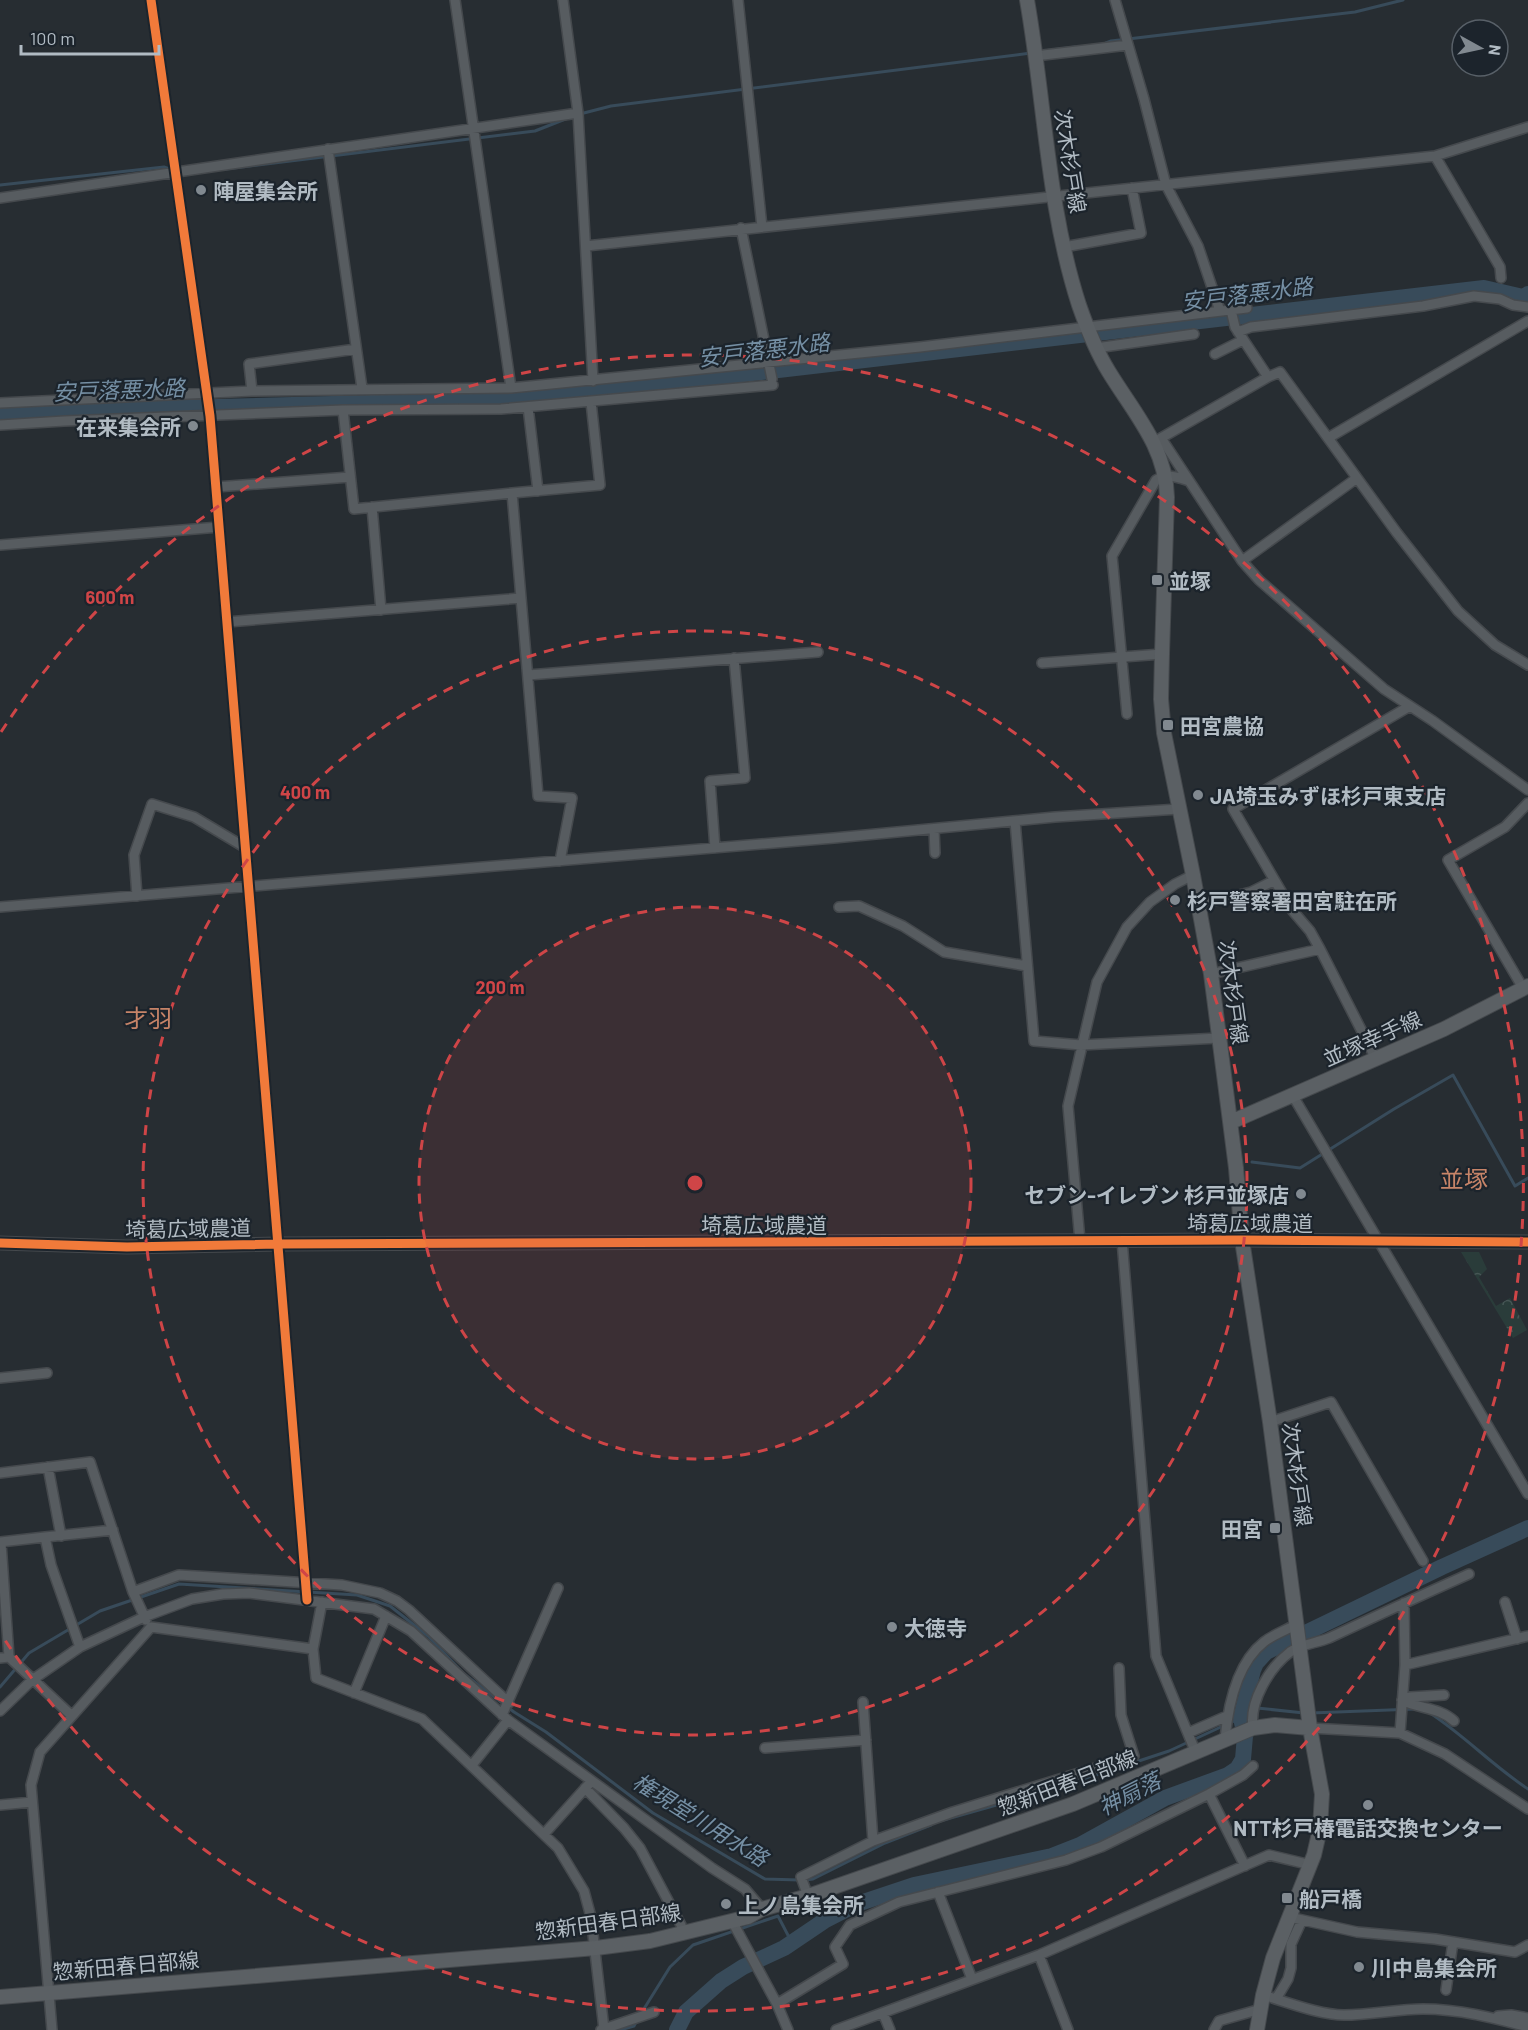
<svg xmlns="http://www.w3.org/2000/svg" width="1528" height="2030" font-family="Barlow,'Noto Sans JP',sans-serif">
<defs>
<pattern id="forest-crowns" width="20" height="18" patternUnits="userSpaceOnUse" patternTransform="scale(1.5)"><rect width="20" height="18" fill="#2a3c3a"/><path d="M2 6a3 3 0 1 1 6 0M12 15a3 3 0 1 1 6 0" fill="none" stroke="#465655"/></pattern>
</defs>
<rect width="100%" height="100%" fill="#272d32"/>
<path fill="url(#forest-crowns)" d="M 1461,1252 L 1479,1252 L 1487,1269 L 1479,1277 L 1496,1306 L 1510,1298 L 1527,1330 L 1513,1338 Z"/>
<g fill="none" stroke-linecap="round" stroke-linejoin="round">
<path stroke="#384b5a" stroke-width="3" d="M 1106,43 L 1111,41 L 1355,12 L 1403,0
M 1043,51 L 1075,47
M 580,114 L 611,106 L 1031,53
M 226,169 L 535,131 L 568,118
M 0,185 L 164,167 L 172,170
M 1510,293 L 1517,304
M 1252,1162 L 1300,1168 L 1394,1109 L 1453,1075 L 1515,1186 L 1528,1178
M 0,1687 L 29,1653 L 100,1611 L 179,1584 L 357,1595 L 390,1606 L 428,1636 L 464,1674 L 514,1712 L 546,1732 L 653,1813 L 765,1879 L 799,1880
M 1257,1708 L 1304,1713
M 1311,1713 L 1415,1709
M 1430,1713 C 1465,1736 1493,1766 1528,1789
M 1229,1723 L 1241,1718 L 1251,1710
M 940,1821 L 1057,1788 L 1169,1751 L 1223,1726
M 805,1880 L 813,1879 L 885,1843 L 931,1825
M 642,2012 L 670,1967 L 693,1945 L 778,1916 L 792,1943
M 620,2030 L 634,2026 L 637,2020"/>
<path stroke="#384b5a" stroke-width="16" d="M 0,415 L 65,411 L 486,400 L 702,379 L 1484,288 L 1523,297 L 1528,294
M 677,2030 L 686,2012 L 721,1981 L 743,1967 L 784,1948 L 824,1921 L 857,1904 L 914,1885 L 1052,1856 L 1080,1845 L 1165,1798 L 1228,1775 L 1237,1769 L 1243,1759 L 1245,1736 L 1241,1718 L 1253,1670 L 1256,1663 L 1266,1652 L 1442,1567 L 1528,1528"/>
<g stroke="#45494d" stroke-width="12">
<path id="minor" d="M 151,0 L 210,416 L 307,1600
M 455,0 L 511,388
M 563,0 L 578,113 L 593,381
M 738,0 L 762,227
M 1115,0 L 1144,99 L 1166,185 L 1198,246 L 1220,311
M 1035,56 L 1128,45
M 328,149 L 362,388
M 1435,156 L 1500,267 L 1501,278
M 0,198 L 578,113
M 741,228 L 772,379
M 586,246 L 1435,156 L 1528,127
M 1064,247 L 1141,233 L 1132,188
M 1231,310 L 1235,327 L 1268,377
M 1238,332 L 1251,327 L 1423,306 L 1474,296 L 1500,299 L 1513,305 L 1528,307
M 1096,348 L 1194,334
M 1215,354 L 1243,340
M 252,391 L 249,364 L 356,349
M 0,403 L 252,391 L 511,388 L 920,347 L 1247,308
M 528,407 L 538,491
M 343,410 L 501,409 L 773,385
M 0,425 L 64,421 L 343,410 L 354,509 L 512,493 L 538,796 L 572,798 L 560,861
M 1161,438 L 1242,561 L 1259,580 L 1384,689 L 1433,721 L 1528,790
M 1328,438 L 1528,321
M 1154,442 L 1268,377 L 1280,372 L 1397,533 L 1458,611 L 1495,645 L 1528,665
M 216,487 L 350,477
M 512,493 L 600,485 L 591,402
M 372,507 L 381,610
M 0,545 L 219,527
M 1242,561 L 1357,478
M 227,622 L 521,598
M 1042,663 L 1162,654
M 528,675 L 818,652
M 1127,714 L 1112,556 L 1156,480 C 1167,473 1177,477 1189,481
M 1015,821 L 1034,1041 L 1081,1045 L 1219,1038
M 934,829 L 935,853
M 715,848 L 710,781 L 745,778 L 734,658
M 137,896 L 134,855 L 152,804 L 194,817 L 246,848
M 1199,905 L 1251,892 L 1273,881
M 0,907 L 834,838 L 1055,817 L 1179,809
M 839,907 L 859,906 L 903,926 L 944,952 L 1027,966
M 1211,974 L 1320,949
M 1523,988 L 1448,860 L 1505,827 L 1528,803
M 1376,1059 L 1320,949 L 1310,931 L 1292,910 L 1233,809 L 1410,706
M 1293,1096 L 1528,1494
M 1122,1240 L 1156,1656 L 1196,1753
M 1080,1241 L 1068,1106 L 1097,982 L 1127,927 L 1150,902 L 1175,884 L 1193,875
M 0,1378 L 47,1373
M 1270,1422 L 1331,1402 L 1423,1561
M 48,1467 L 61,1536
M 0,1473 L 90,1462 L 133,1592 L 146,1620
M 45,1537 L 113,1530
M 0,1542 L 45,1537 L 51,1565 L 80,1647
M 1,1543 L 9,1657
M 133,1592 L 179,1575 L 342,1585 L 380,1593 L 397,1601 L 409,1610 L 509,1703
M 322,1602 L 313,1649 L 316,1678 L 422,1719 L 558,1848 L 584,1891 L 591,1917 L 604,2029
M 1505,1602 L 1517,1639
M 1404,1603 L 1405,1665
M 0,1658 L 9,1657 L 72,1716
M 354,1693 L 386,1616
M 1402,1700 C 1419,1709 1439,1707 1454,1721
M 1402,1700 L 1410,1697 L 1444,1695
M 0,1711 L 32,1680 L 80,1647 L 144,1617 L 192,1599 L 223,1594 L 249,1593 L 374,1609 L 411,1631 L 508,1720 L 712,1868 L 745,1889 L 762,1909
M 502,1715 L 558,1588
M 1253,1728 C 1249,1702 1269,1668 1290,1652 C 1301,1644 1317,1643 1329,1638 C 1376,1616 1422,1595 1469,1574
M 1310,1728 L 1400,1733 L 1445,1754 L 1528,1809
M 1188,1733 L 1227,1716
M 1400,1733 L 1405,1665 L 1528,1636
M 1225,1739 C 1228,1706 1236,1664 1264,1642 C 1274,1634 1287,1630 1297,1624
M 765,1748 L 866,1740
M 472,1765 L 508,1720
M 585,1788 L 624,1828 L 640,1848 L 681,1925 L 683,1934
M 1209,1794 L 1245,1866
M 0,1805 L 32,1802
M 545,1833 L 589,1784
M 873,1841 L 953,1812 L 1134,1756 L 1121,1715 L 1119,1668
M 938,1892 L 972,1979
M 808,1896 L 801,1877 L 873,1841 L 863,1702
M 1289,1917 L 1357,1932 L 1435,1939 L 1515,1952 L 1528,1945
M 732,1921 L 777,2004 L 788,2030
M 1039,1955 L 1068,2030
M 1446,1990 L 1453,1942
M 1263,1995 C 1287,2002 1320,2015 1344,2015 C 1371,2015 1397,2009 1423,2009 C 1459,2009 1494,2018 1528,2027
M 1276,1999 L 1288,1979 L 1291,1968 L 1291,1944 L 1302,1920
M 777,2004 L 843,1964 L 835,1947 L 850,1925 L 899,1902 L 1066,1860 L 1101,1847 L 1209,1794 L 1243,1775 L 1253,1766
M 883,2013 L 890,2030
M 1498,2016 L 1511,2015 L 1528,2018
M 52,2030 L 31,1785 L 40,1752 L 151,1627 L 313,1649
M 601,2030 L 654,2012
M 836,2030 L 1039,1955 L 1269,1855 L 1311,1865
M 1214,2030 L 1219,2021 L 1222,2020 L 1261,2009"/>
</g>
<g stroke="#45494d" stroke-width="15">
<path id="tertiary" d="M 0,1243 L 127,1247 L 278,1244 L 1242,1240 L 1528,1242"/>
</g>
<g stroke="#45494d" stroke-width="16">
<path id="secondary" d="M 1027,0 C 1045,102 1047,206 1079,305 C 1087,328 1096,351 1109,372 C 1134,413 1166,447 1167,497 L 1162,654 L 1161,699 L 1164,733 L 1193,875 L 1211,974 L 1236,1168 L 1242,1240 L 1270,1422 L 1310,1728 L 1322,1794 L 1320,1829 L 1314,1855 L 1273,1958 L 1263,1995 L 1257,2030
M 1231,1122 L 1444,1029 L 1528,986
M 0,1997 L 596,1948 L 650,1941 L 748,1917 L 762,1909 L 808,1896 L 1073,1804 L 1253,1728 L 1275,1725 L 1310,1728"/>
</g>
<use href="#minor" stroke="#575c60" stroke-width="9"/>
<use href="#tertiary" stroke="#575c60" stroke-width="12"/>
<use href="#secondary" stroke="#5b6064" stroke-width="14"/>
<g stroke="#1c242c" stroke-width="13">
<path id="cycleway" d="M 151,0 L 210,416 L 307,1600
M 0,1243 L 127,1247 L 278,1244 L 1242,1240 L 1528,1242"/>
</g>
<use href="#cycleway" stroke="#f17a3a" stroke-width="9"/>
</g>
<circle cx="695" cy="1183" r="276" fill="#cf4547" fill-opacity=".12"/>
<g fill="none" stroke="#cf4547" stroke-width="3" stroke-dasharray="10 8">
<circle cx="695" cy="1183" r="276"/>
<circle cx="695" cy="1183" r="552"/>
<path d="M1 732A828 828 0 1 1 1 1634"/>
</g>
<g fill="#818990" stroke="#1c242c" stroke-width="2">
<circle cx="201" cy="190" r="6"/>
<circle cx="193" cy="426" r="6"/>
<rect x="1151" y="574" width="12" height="12" rx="3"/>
<rect x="1162" y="719" width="12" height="12" rx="3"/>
<circle cx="1198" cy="795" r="6"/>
<circle cx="1175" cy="900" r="6"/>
<circle cx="1301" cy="1194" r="6"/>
<rect x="1269" y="1522" width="12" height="12" rx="3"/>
<circle cx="892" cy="1627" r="6"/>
<circle cx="1368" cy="1805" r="6"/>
<rect x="1281" y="1892" width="12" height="12" rx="3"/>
<circle cx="726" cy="1904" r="6"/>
<circle cx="1359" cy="1967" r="6"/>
</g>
<g text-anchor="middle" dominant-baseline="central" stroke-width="4.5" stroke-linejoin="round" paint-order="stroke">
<g font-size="21" fill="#b1bbc3" stroke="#1c242c">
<text transform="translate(1071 161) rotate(81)">次木杉戸線</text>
<text transform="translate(1234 992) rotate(82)">次木杉戸線</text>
<text transform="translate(1372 1038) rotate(-24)">並塚幸手線</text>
<text x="1250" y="1222">埼葛広域農道</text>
<text x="764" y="1224">埼葛広域農道</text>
<text transform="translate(188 1228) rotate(-1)">埼葛広域農道</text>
<text transform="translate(1298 1474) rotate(82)">次木杉戸線</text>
<text transform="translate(1067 1782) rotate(-21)">惣新田春日部線</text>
<text transform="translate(608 1921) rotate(-8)">惣新田春日部線</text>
<text transform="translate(126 1965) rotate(-5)">惣新田春日部線</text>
</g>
<g font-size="21" font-weight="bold" fill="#b1bbc3" stroke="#1c242c" text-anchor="start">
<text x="213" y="190">陣屋集会所</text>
<text x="181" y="426" text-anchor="end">在来集会所</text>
<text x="1169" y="580">並塚</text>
<text x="1180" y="725">田宮農協</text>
<text x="1210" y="795">JA埼玉みずほ杉戸東支店</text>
<text x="1187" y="900">杉戸警察署田宮駐在所</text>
<text x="1289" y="1194" text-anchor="end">セブン-イレブン 杉戸並塚店</text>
<text x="1263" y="1528" text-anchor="end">田宮</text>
<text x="904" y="1627">大徳寺</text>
<text x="1368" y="1827" text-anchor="middle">NTT杉戸椿電話交換センター</text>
<text x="1299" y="1898">船戸橋</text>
<text x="738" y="1904">上ノ島集会所</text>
<text x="1371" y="1967">川中島集会所</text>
</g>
<g font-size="22" font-style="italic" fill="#758fa4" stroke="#1c242c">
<text transform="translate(1247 293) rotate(-7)">安戸落悪水路</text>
<text transform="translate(764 349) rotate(-7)">安戸落悪水路</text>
<text transform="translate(119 389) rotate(-2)">安戸落悪水路</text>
<text transform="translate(1129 1793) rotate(-27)">神扇落</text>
<text transform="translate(701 1819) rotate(32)">権現堂川用水路</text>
</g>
<g font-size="24" fill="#c78468" stroke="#1c242c">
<text x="148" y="1017">才羽</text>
<text x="1464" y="1178">並塚</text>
</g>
</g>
<circle cx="695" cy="1183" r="9" fill="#cf4547" stroke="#1c242c" stroke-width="3"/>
<g font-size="18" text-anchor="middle" font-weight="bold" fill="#cf4547" stroke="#1c242c" stroke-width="4.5" stroke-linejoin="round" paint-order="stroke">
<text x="110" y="604">600 m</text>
<text x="305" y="799">400 m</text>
<text x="500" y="994">200 m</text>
</g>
<g transform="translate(1480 48) rotate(98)"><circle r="28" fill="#1c242c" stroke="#586068" stroke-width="1.5"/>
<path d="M0-4.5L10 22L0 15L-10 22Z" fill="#818990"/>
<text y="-9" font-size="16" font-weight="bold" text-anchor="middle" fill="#b1bbc3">N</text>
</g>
<path d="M21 45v9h138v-9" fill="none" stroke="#b1bbc3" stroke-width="3"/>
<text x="30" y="45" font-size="18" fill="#b1bbc3" stroke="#1c242c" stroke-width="4.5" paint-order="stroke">100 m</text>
</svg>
